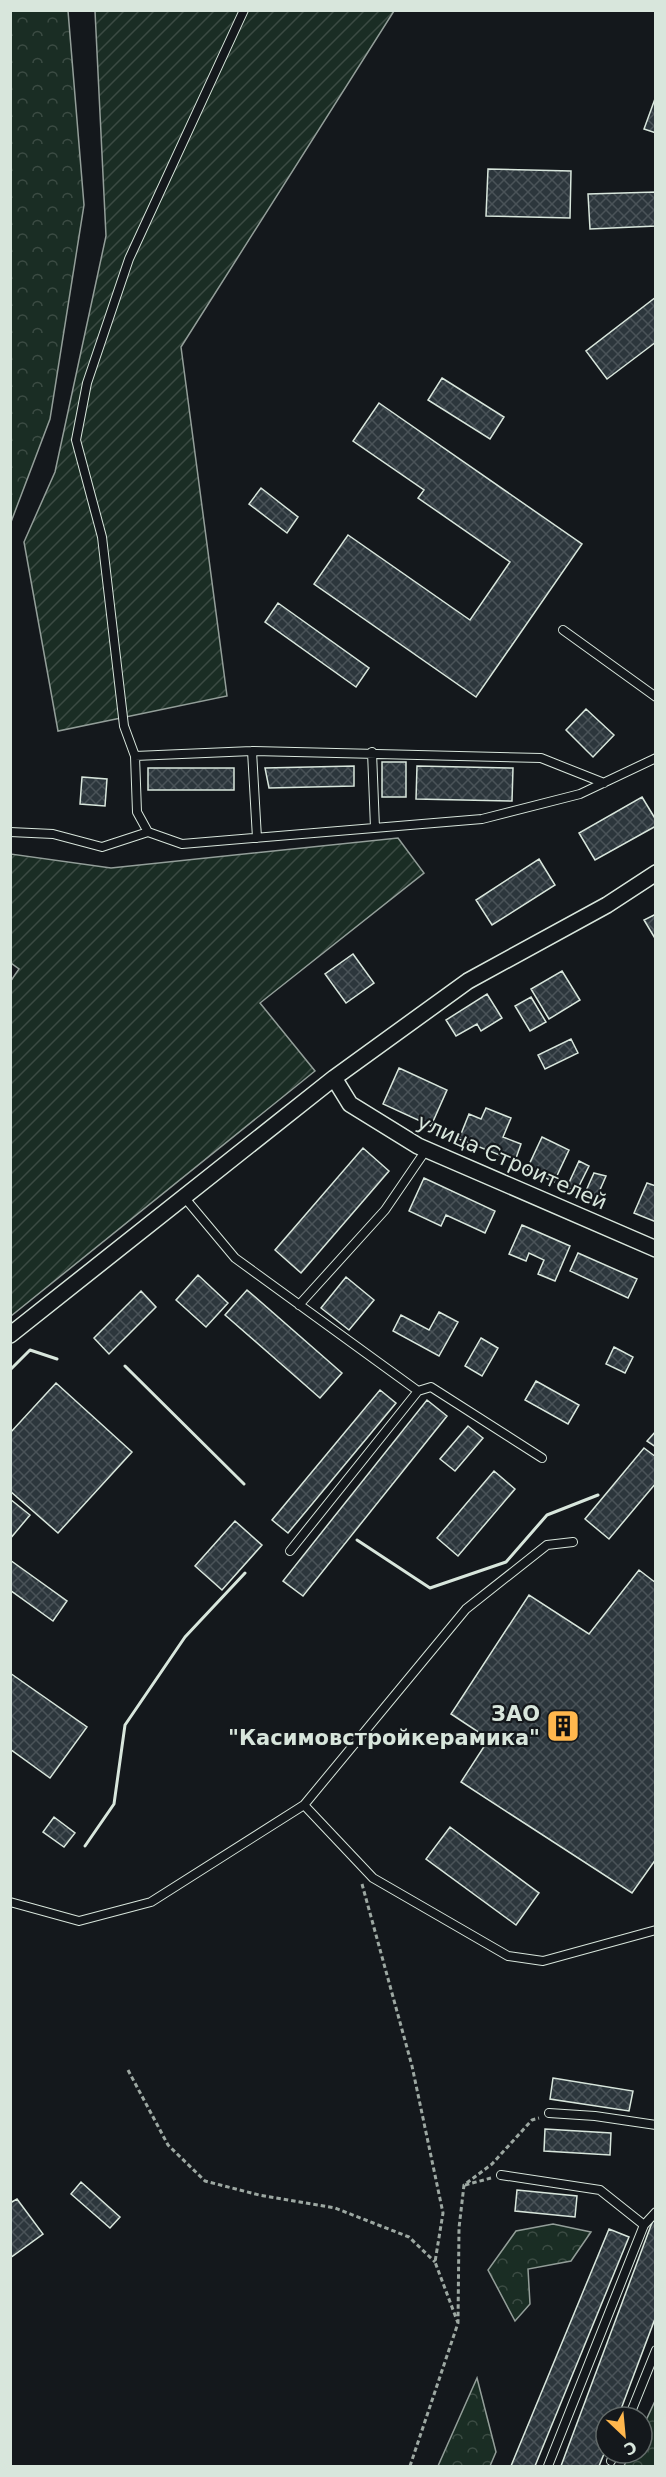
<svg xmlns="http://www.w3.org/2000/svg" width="666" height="2477" font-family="'DejaVu Sans',sans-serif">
<defs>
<pattern id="forest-crowns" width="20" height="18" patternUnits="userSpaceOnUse" patternTransform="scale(1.5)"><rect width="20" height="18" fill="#1a2d24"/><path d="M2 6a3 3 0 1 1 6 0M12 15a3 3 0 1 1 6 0" fill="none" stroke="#3b4b43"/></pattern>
<pattern id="garden-furrows" width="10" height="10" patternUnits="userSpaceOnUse" patternTransform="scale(1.5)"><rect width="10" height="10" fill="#1a2d24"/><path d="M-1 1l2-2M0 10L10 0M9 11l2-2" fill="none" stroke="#3b4b43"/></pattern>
<pattern id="building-cross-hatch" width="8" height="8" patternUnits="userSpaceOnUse" patternTransform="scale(1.5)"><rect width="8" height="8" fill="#2c363c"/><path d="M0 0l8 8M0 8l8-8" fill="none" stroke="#4a5358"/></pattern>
</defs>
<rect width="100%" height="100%" fill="#14181c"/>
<path fill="url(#forest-crowns)" stroke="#939e99" stroke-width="1.5" d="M 11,10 L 68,11 L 84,205 L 50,419 L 11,522 Z
M 553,2224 L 591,2232 L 571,2261 L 528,2269 L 530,2304 L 515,2321 L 488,2270 L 516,2231 Z
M 477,2378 L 496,2452 L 490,2466 L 438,2466 Z
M 655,2401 L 655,2466 L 624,2466 L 630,2453 L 642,2453 L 642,2429 Z"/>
<path fill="url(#garden-furrows)" stroke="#939e99" stroke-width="1.5" d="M 95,11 L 394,11 L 181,347 L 227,696 L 58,731 L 24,542 L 55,472 L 106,236 Z
M 398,838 L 424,873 L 260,1003 L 315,1071 L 11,1316 L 10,982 L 19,969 L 11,963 L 11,854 L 111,868 Z"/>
<path fill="url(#building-cross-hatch)" stroke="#d8e6dc" stroke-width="1.5" d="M 656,96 L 656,133 L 644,129 Z
M 488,169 L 571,171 L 570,218 L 486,216 Z
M 656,192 L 656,226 L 590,229 L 588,194 Z
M 656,297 L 656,342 L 607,379 L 586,351 Z
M 442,378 L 504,417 L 490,439 L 428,400 Z
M 379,403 L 582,544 L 476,697 L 314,584 L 348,535 L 470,620 L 510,562 L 418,498 L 424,490 L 353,441 Z
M 261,488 L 298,517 L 287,533 L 249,504 Z
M 278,603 L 369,668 L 356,687 L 265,622 Z
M 586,709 L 614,735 L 593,757 L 566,730 Z
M 382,762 L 406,762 L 406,797 L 382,797 Z
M 354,766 L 354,786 L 269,788 L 265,768 Z
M 417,766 L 513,768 L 512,801 L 416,799 Z
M 148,768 L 234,768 L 234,790 L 148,790 Z
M 82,777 L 107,779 L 105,806 L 80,804 Z
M 642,797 L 656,820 L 656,826 L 595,860 L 579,833 Z
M 539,859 L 555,885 L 492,925 L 476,900 Z
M 656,914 L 656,940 L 644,920 Z
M 353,954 L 374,983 L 346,1003 L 325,974 Z
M 562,971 L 580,1000 L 549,1019 L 531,989 Z
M 487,994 L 502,1018 L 481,1031 L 477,1024 L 456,1036 L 446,1020 Z
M 531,997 L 546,1022 L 530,1031 L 515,1006 Z
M 571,1039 L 578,1053 L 545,1069 L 538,1055 Z
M 399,1068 L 447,1090 L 431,1126 L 383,1104 Z
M 486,1108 L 511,1118 L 503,1137 L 521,1144 L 515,1161 L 459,1139 L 469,1114 L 481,1119 Z
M 542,1137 L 569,1150 L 554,1182 L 527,1169 Z
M 363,1148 L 389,1171 L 301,1273 L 275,1250 Z
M 579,1161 L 589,1166 L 576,1192 L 567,1187 Z
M 594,1173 L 606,1176 L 596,1199 L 585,1193 Z
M 424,1178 L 495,1211 L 485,1233 L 446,1215 L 441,1226 L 409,1211 Z
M 647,1183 L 656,1186 L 656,1222 L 634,1213 Z
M 522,1225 L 570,1246 L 555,1281 L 538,1274 L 544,1260 L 529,1253 L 526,1261 L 509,1254 Z
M 578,1253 L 637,1279 L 628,1298 L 570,1271 Z
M 198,1275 L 228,1303 L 206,1327 L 176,1300 Z
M 346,1277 L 374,1300 L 349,1330 L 321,1308 Z
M 247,1290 L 342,1373 L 320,1398 L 225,1315 Z
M 141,1291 L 156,1307 L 109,1354 L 94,1338 Z
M 439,1312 L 458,1322 L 439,1356 L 393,1331 L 401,1315 L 429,1330 Z
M 481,1338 L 498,1348 L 482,1376 L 465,1366 Z
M 614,1347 L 633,1357 L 625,1373 L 606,1364 Z
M 536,1381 L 579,1405 L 568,1424 L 525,1400 Z
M 56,1383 L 132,1452 L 58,1533 L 10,1491 L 10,1433 Z
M 380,1390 L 396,1403 L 288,1533 L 272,1520 Z
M 427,1400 L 447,1416 L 303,1596 L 283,1581 Z
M 468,1426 L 483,1438 L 455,1471 L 440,1459 Z
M 656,1431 L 656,1447 L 647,1441 Z
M 644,1448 L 656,1457 L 656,1483 L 609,1539 L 585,1519 Z
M 494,1471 L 515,1489 L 458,1556 L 437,1538 Z
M 10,1499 L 30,1515 L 10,1539 Z
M 235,1521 L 262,1545 L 222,1590 L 195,1566 Z
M 10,1560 L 67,1601 L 53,1621 L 10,1590 Z
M 639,1570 L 656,1583 L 656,1859 L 632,1893 L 461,1782 L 489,1739 L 451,1714 L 529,1595 L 589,1634 Z
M 10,1673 L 87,1727 L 50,1778 L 10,1749 Z
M 54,1817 L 75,1833 L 64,1847 L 43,1832 Z
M 450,1827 L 539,1893 L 516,1925 L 426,1859 Z
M 553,2078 L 633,2091 L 629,2111 L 550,2099 Z
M 545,2129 L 611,2133 L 610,2155 L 544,2151 Z
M 81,2182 L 120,2217 L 110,2228 L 71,2194 Z
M 517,2190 L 577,2196 L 575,2217 L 515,2211 Z
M 17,2199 L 43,2234 L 10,2258 L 10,2203 Z
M 653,2220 L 656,2222 L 656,2316 L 618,2417 L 606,2417 L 606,2449 L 599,2466 L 561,2466 Z
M 609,2229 L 629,2237 L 535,2466 L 511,2466 Z"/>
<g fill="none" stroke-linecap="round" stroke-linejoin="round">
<g stroke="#d8e6dc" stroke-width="10">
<path id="service" d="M 244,10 L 129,259 L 87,383 L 76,440 L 102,537 L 124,726 L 135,756 L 137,812 L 148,832 L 182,844 L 482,819 L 580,794 L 656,758
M 563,630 L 656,697
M 252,751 L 257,838
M 372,752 L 375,828
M 135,756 L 252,751 L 541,758 L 604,783
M 10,832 L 53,834 L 102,847 L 148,832
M 184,1197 L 235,1258 L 418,1391 L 290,1551
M 299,1305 L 385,1210 L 426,1150
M 418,1391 L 431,1387 L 542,1458
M 304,1805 L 373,1878 L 508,1956 L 543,1961 L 656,1930
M 10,1902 L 79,1921 L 151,1902 L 304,1805 L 466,1609 L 547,1545 L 573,1542
M 549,2113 L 595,2116 L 656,2125
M 501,2175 L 600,2190 L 644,2225
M 629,2417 L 656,2350
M 611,2461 L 614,2453
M 548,2466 L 644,2225 L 656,2212"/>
</g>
<g stroke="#d8e6dc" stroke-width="18">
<path id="minor" d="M 334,1078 L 350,1104 L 418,1146 L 656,1249
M 10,1335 L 334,1078 L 468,981 L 607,905 L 656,873"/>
</g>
<path stroke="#9da8a2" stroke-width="3" stroke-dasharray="4.5 3" stroke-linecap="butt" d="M 362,1884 L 412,2066 L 443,2213 L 435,2262 L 458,2323
M 128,2070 L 168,2145 L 205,2181 L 259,2195 L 335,2208 L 409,2237 L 435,2262
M 465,2185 L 491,2178
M 410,2466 L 458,2323 L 459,2228 L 464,2185 L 492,2164 L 532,2120 L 539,2118"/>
<use href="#service" stroke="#14181c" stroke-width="8"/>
<use href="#minor" stroke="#14181c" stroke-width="15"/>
<path stroke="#d8e6dc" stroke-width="3" d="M 125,1366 L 244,1484
M 10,1370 L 30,1350 L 57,1359
M 357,1540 L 430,1588 L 506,1562 L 547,1515 L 598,1495
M 85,1846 L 114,1804 L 125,1725 L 185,1637 L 245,1573"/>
</g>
<defs>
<g id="building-square" transform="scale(1.725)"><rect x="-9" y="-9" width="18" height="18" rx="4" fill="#ffb74d" stroke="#14181c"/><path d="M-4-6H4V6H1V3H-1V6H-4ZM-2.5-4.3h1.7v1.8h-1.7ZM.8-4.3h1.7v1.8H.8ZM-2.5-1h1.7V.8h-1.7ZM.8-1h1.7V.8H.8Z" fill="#111"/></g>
</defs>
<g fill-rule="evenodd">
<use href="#building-square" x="563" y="1726"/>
</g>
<g text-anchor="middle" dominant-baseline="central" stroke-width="4.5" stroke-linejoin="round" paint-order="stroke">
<g font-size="21" fill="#d8e6dc" stroke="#14181c">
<text transform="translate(512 1162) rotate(24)">улица Строителей</text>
</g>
<g font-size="21" font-weight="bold" fill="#d8e6dc" stroke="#14181c" text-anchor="end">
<text x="540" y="1714">ЗАО<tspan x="540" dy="24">"Касимовстройкерамика"</tspan></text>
</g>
</g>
<rect width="666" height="2477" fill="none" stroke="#d8e6dc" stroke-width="24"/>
<g transform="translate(624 2435) rotate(154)"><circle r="28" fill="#14181c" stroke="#626a69" stroke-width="1.5"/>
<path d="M0-4.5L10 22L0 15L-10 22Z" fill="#ffb74d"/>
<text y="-9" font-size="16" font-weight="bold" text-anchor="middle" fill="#d8e6dc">С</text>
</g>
</svg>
